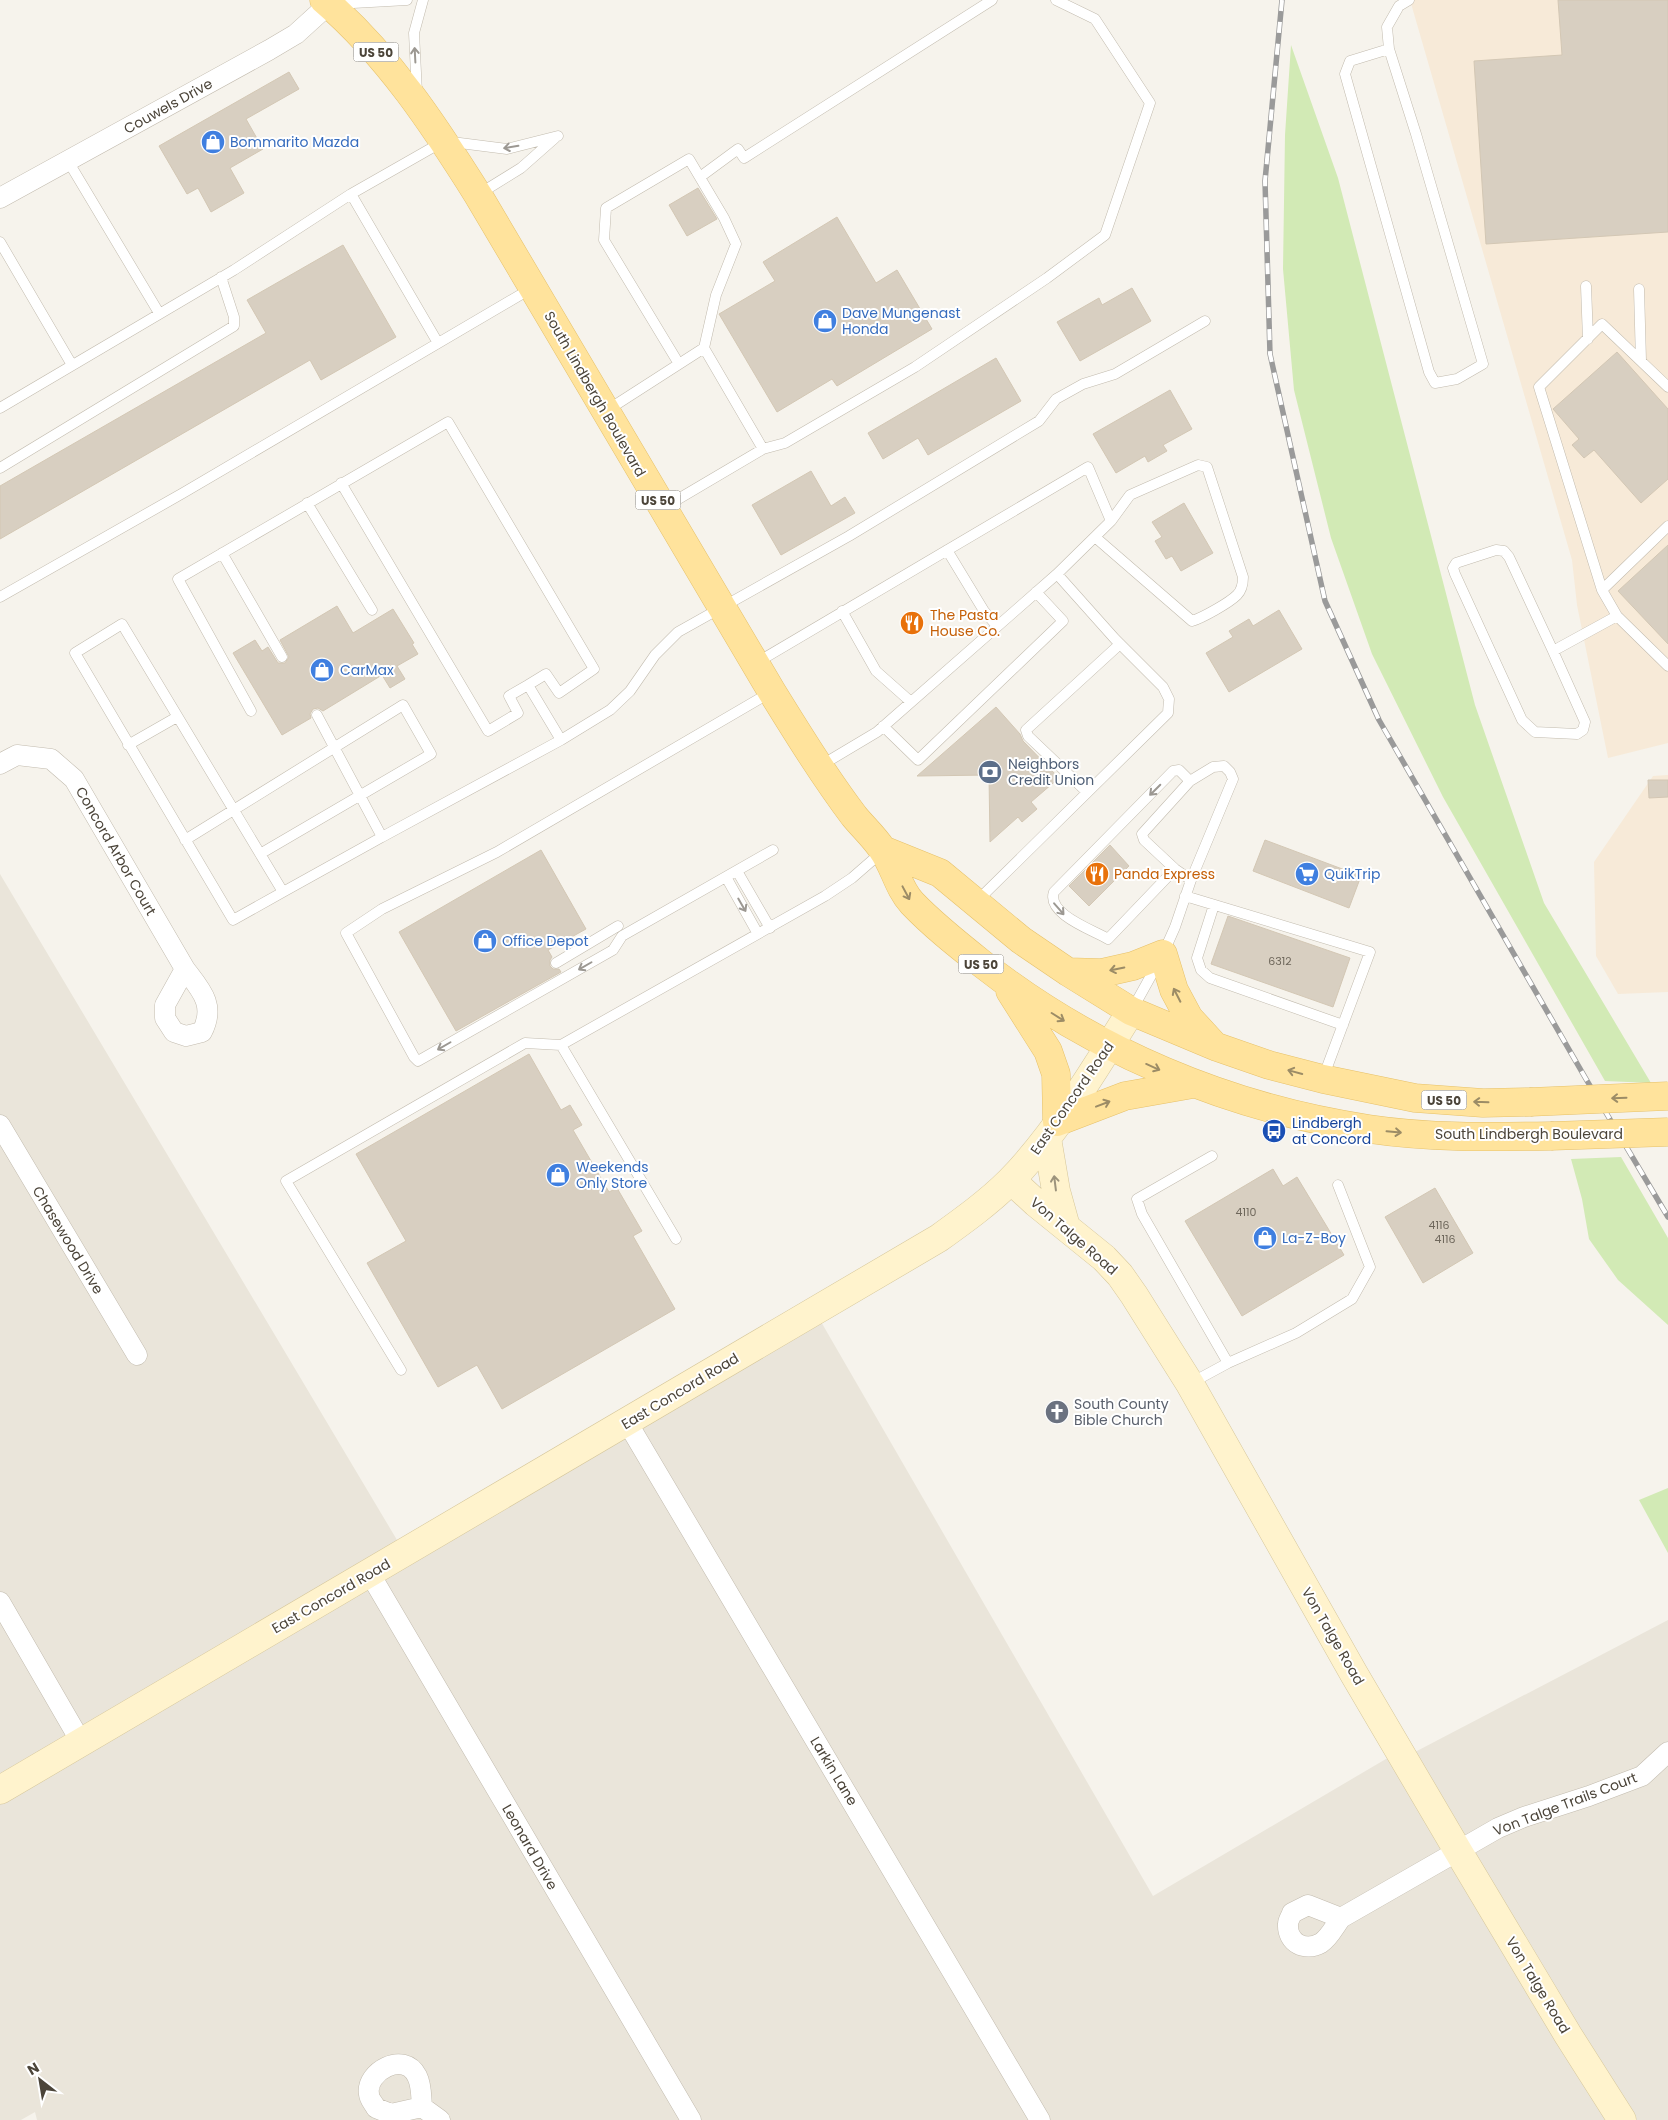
<svg xmlns="http://www.w3.org/2000/svg" width="1668" height="2120" font-family="Poppins,sans-serif">
<rect width="100%" height="100%" fill="#f6f3ec"/>
<path fill="#eae5da" d="M 0,874 L 400,1545 L 0,1776 Z
M 820,1320 L 1153,1896 L 1391,1756 L 1608,2120 L 37,2120 L 35,2112 L 21,2120 L 0,2120 L 0,1802 Z
M 1668,1620 L 1668,2120 L 1637,2120 L 1544,1971 L 1415,1752 Z"/>
<path fill="#f7ead8" d="M 1410,0 L 1668,0 L 1668,743 L 1608,758 L 1577,605 L 1572,560 Z
M 1668,775 L 1668,992 L 1618,994 L 1596,956 L 1594,862 L 1653,776 Z"/>
<path fill="#d2eab5" d="M 1291,45 L 1338,178 L 1475,705 L 1544,903 L 1651,1083 L 1605,1081 L 1443,797 L 1372,654 L 1331,538 L 1294,390 L 1283,269 L 1285,135 Z
M 1621,1157 L 1668,1238 L 1668,1325 L 1618,1280 L 1589,1239 L 1582,1199 L 1571,1159 Z
M 1668,1488 L 1668,1553 L 1639,1500 Z"/>
<path fill="#d8cfc1" stroke="#d3c7b4" d="M 1558,0 L 1668,0 L 1668,232 L 1486,244 L 1474,61 L 1562,55 Z
M 289,72 L 299,89 L 246,119 L 263,149 L 230,168 L 244,193 L 211,212 L 198,188 L 187,194 L 159,146 Z
M 698,188 L 717,219 L 687,236 L 669,205 Z
M 837,217 L 876,283 L 897,270 L 932,329 L 837,386 L 832,379 L 777,412 L 719,314 L 775,281 L 763,262 Z
M 343,245 L 396,337 L 321,380 L 310,360 L 0,539 L 0,486 L 266,333 L 247,300 Z
M 1132,288 L 1151,321 L 1080,361 L 1057,322 L 1099,298 L 1102,305 Z
M 1617,352 L 1668,409 L 1668,479 L 1641,503 L 1594,450 L 1584,458 L 1572,445 L 1579,439 L 1553,409 Z
M 996,358 L 1021,401 L 928,455 L 918,438 L 883,459 L 868,433 Z
M 1170,390 L 1192,429 L 1163,445 L 1167,451 L 1148,462 L 1145,456 L 1116,473 L 1093,434 Z
M 811,471 L 831,506 L 845,497 L 855,513 L 781,555 L 752,505 Z
M 1184,503 L 1213,553 L 1181,571 L 1172,556 L 1166,559 L 1155,541 L 1162,537 L 1152,522 Z
M 1668,545 L 1668,644 L 1618,591 Z
M 337,606 L 353,633 L 393,609 L 414,643 L 412,644 L 418,654 L 397,666 L 405,679 L 390,688 L 382,675 L 323,711 L 318,708 L 313,709 L 310,714 L 311,718 L 282,735 L 233,653 L 255,640 L 262,651 L 268,647 L 278,663 L 285,663 L 289,657 L 280,640 Z
M 1279,610 L 1302,649 L 1229,692 L 1206,653 L 1233,637 L 1229,631 L 1249,619 L 1253,626 Z
M 996,707 L 1020,734 L 1023,741 L 1059,778 L 1031,802 L 1037,809 L 1022,822 L 1018,817 L 990,842 L 989,775 L 917,776 Z
M 1648,780 L 1668,780 L 1668,797 L 1649,798 Z
M 1265,840 L 1361,876 L 1349,908 L 1253,871 Z
M 1110,845 L 1129,866 L 1089,906 L 1069,886 Z
M 541,850 L 586,929 L 548,950 L 552,957 L 550,960 L 550,966 L 553,969 L 559,969 L 561,972 L 456,1031 L 399,932 Z
M 1228,916 L 1350,958 L 1333,1007 L 1211,964 Z
M 529,1054 L 561,1110 L 570,1105 L 582,1125 L 573,1130 L 609,1192 L 617,1188 L 642,1231 L 633,1236 L 675,1309 L 502,1409 L 477,1365 L 438,1387 L 367,1263 L 406,1241 L 356,1154 Z
M 1273,1169 L 1283,1186 L 1297,1177 L 1344,1255 L 1242,1316 L 1185,1221 Z
M 1435,1188 L 1473,1253 L 1423,1283 L 1385,1217 Z"/>
<g fill="none" stroke-linecap="round" stroke-linejoin="round">
<g stroke="#c2bbae" stroke-width="11">
<path id="lane" d="M 335,4 L 407,0
M 1389,49 L 1350,61 L 1345,74 L 1429,372 L 1435,383 L 1457,379 L 1483,364 L 1416,134 L 1389,49 L 1387,27 L 1399,6 L 1409,0
M 417,93 L 414,33 L 423,0
M 68,161 L 159,313
M 700,177 L 738,149 L 744,158 L 992,0
M 351,194 L 438,343
M 479,194 L 521,168 L 555,138
M 0,242 L 72,365
M 1586,286 L 1588,339
M 1639,289 L 1641,361
M 679,364 L 604,240 L 606,208 L 689,159 L 724,218 L 736,244 L 716,295 L 704,348
M 0,408 L 234,270 L 351,194 L 444,141 L 507,149 L 558,136
M 606,411 L 704,348 L 763,449
M 0,468 L 234,326 L 234,317 L 221,277
M 341,483 L 488,731 L 518,713 L 509,696 L 528,685
M 307,503 L 372,610
M 663,508 L 763,449 L 785,443 L 915,367 L 1047,278 L 1105,235 L 1150,103 L 1095,19 L 1056,0
M 1668,526 L 1602,590 L 1617,616 L 1668,666
M 1095,537 L 1192,621 C 1202,618 1229,603 1237,595 C 1242,590 1243,583 1243,577 L 1207,467 L 1198,465 L 1130,495 L 1111,521
M 947,550 L 984,611 L 997,626
M 222,553 L 282,657
M 1602,590 L 1539,387 L 1602,324 L 1668,387
M 0,597 L 183,493 L 532,288
M 842,611 L 876,671 L 911,702
M 1553,651 L 1585,722 L 1583,730 L 1577,734 L 1535,732 L 1522,720 L 1455,574 L 1453,568 L 1456,563 L 1496,550 L 1504,551 L 1509,557 L 1553,651 L 1617,616
M 756,663 L 1088,467 L 1111,521 L 1057,574
M 771,692 L 497,852 L 382,909 L 346,933 L 414,1057 L 418,1061 L 613,950 L 622,936 L 773,850
M 251,711 L 178,579 L 448,422 L 594,669 L 559,693 L 546,674 L 528,685 L 561,740
M 317,715 L 382,837 L 561,740 L 610,710 L 630,691 L 655,655 L 678,632 L 849,536 L 1039,421 L 1056,399 L 1083,384 L 1115,374 L 1205,321
M 883,726 L 918,760 L 1063,621 L 1036,592
M 128,745 L 177,717
M 820,766 L 877,732 L 1057,574 L 1115,639 L 1163,687 L 1169,699 L 1168,713 L 977,901
M 1087,792 L 1028,736 L 1026,730 L 1120,644
M 185,840 L 403,705 L 431,754 L 260,854
M 1175,869 L 1108,939 C 1093,930 1046,914 1054,892 L 1173,771 L 1179,770 L 1190,781
M 737,871 L 770,928
M 726,877 L 758,934
M 283,892 L 233,920 L 75,653 L 122,624 L 283,892 L 382,837
M 1185,896 L 1370,952 L 1323,1078
M 1214,905 L 1197,958 L 1201,970 L 1210,978 L 1343,1025
M 556,963 L 618,926
M 1132,1010 L 1163,954 L 1175,927 L 1191,880 L 1233,779 L 1230,772 L 1224,766 L 1213,767 L 1190,781 L 1142,834 L 1144,840 L 1175,869 L 1191,880
M 561,1045 L 676,1239
M 1212,1156 L 1137,1199 L 1142,1214 L 1228,1363
M 401,1370 L 286,1181 L 525,1043 L 561,1045 L 825,896 L 852,878 L 883,851
M 1191,1383 L 1228,1363 L 1296,1333 L 1352,1299 L 1370,1267 L 1338,1185"/>
</g>
<g stroke="#c2bbae" stroke-width="21">
<path id="street" d="M 0,198 L 269,50 L 296,34 L 329,4
M 0,764 L 17,755 L 51,759 L 74,779 L 185,969 C 201,990 216,1005 202,1032 L 186,1036 L 174,1032 L 165,1018 L 165,1005 L 185,969
M 0,1125 L 137,1355
M 627,1422 L 1040,2120
M 370,1574 L 691,2120
M 0,1602 L 81,1742
M 1341,1918 L 1308,1905 L 1292,1913 C 1291,1917 1288,1920 1288,1924 C 1287,1943 1305,1952 1321,1943 C 1330,1937 1334,1927 1341,1918 L 1498,1828 L 1524,1817 L 1589,1796 L 1642,1776 L 1668,1752
M 422,2107 C 421,2097 422,2086 417,2076 C 404,2050 365,2072 369,2094 C 369,2099 374,2104 376,2108 L 391,2114 L 422,2107 L 440,2120"/>
</g>
<g stroke="#d6c79b" stroke-width="29">
<path id="secondary" d="M 1047,1138 L 1056,1191 L 1066,1227
M 1011,1180 L 1036,1203 L 1104,1258 L 1120,1275 L 1134,1295 L 1190,1384 L 1354,1674 L 1458,1851 L 1568,2035 L 1622,2120
M 0,1790 L 939,1238 C 964,1220 989,1202 1010,1181 C 1056,1134 1097,1066 1131,1011"/>
</g>
<g stroke="#e6c16a" stroke-width="29">
<path id="primary" d="M 324,0 C 388,55 434,125 478,195 L 772,692 C 798,734 824,776 854,816 C 863,827 874,837 882,849 C 894,865 898,888 912,903 C 933,925 957,944 981,963 C 1093,1051 1228,1108 1369,1129 C 1429,1138 1490,1137 1551,1136
M 883,850 L 940,873 L 1021,940 L 1068,972 L 1131,1011 L 1217,1047 L 1269,1065 L 1323,1079 L 1415,1098 L 1483,1103 L 1530,1102
M 1068,972 L 1102,973 L 1133,966 L 1163,954 L 1174,990 L 1189,1018 L 1212,1043
M 1010,991 L 1048,1051 L 1056,1074 L 1057,1122 L 1125,1096 L 1193,1084"/>
</g>
<use href="#lane" stroke="#fff" stroke-width="10"/>
<use href="#street" stroke="#fff" stroke-width="20"/>
<use href="#secondary" stroke="#fff3cd" stroke-width="28"/>
<use href="#primary" stroke="#ffe39c" stroke-width="28"/>
<g stroke="#9a9a9a" stroke-width="5.5">
<path id="rail" d="M 1282,0 L 1265,181 L 1270,354 L 1325,601 L 1379,720 L 1586,1079 L 1668,1217"/>
</g>
<use href="#rail" stroke="#fff" stroke-width="4" stroke-dasharray="11" stroke-linecap="butt"/>
<g stroke="#e6c16a" stroke-width="29" stroke-linecap="butt">
<path id="primary-bridge" d="M 1530,1102 L 1668,1096
M 1551,1136 L 1668,1132"/>
</g>
<use href="#primary-bridge" stroke="#ffe39c" stroke-width="28"/>
</g>
<defs><path id="oneway-shaft" d="M-6 0H5M1.5-3L5.5 0L1.5 3" fill="none" stroke-width="1.6" stroke-linecap="round" stroke-linejoin="round" transform="scale(1.25)"/></defs>
<g stroke="#9c9892">
<use href="#oneway-shaft" transform="translate(415 55) rotate(-93)"/>
<use href="#oneway-shaft" transform="translate(511 147) rotate(171)"/>
<use href="#oneway-shaft" transform="translate(1155 790) rotate(135)"/>
<use href="#oneway-shaft" transform="translate(742 905) rotate(60)"/>
<use href="#oneway-shaft" transform="translate(1059 909) rotate(49)"/>
<use href="#oneway-shaft" transform="translate(585 966) rotate(150)"/>
<use href="#oneway-shaft" transform="translate(444 1046) rotate(150)"/>
</g>
<g stroke="#9c8c66">
<use href="#oneway-shaft" transform="translate(906 893) rotate(62)"/>
<use href="#oneway-shaft" transform="translate(1117 969) rotate(168)"/>
<use href="#oneway-shaft" transform="translate(1177 995) rotate(-117)"/>
<use href="#oneway-shaft" transform="translate(1058 1017) rotate(32)"/>
<use href="#oneway-shaft" transform="translate(1153 1067) rotate(24)"/>
<use href="#oneway-shaft" transform="translate(1295 1072) rotate(-165)"/>
<use href="#oneway-shaft" transform="translate(1619 1098) rotate(178)"/>
<use href="#oneway-shaft" transform="translate(1481 1102) rotate(-178)"/>
<use href="#oneway-shaft" transform="translate(1103 1104) rotate(-21)"/>
<use href="#oneway-shaft" transform="translate(1394 1132) rotate(5)"/>
</g>
<use stroke="#9c937c" href="#oneway-shaft" transform="translate(1055 1183) rotate(-97)"/>
<defs>
<g id="shop-disc" transform="scale(1.25)"><circle r="9.5" fill="#3f7fe0" stroke="#fff"/><path d="M-5-2.5h2.3a2.7 3.5 0 0 1 5.4 0H5L5.5 6h-11ZM-1.5-2.5h3a1.5 2.3 0 0 0-3 0Z" fill="#fff"/></g>
<g id="restaurant-disc" transform="scale(1.25)"><circle r="9.5" fill="#e8710a" stroke="#fff"/><path d="M-5-6h1v4h1v-4h1v4h1v-4h1v5L-1.5 .5V6h-2V.5L-5-1ZM5-6V6H3V1.5H1.5Q1.5-4 5-6Z" fill="#fff"/></g>
<g id="bank-disc" transform="scale(1.25)"><circle r="9.5" fill="#5c6f8a" stroke="#fff"/><path d="M-6-4H6V4H-6ZM0-2.3a2.3 2.3 0 1 0 0 4.6a2.3 2.3 0 1 0 0-4.6Z" fill="#fff"/></g>
<g id="supermarket-disc" transform="scale(1.25)"><circle r="9.5" fill="#3f7fe0" stroke="#fff"/><path d="M-6-5.5h2.5l.6 2H6L4.5 2H-2.5L-4.4-4H-6ZM-1.5 3.2a1.3 1.3 0 1 0 .1 0ZM3 3.2a1.3 1.3 0 1 0 .1 0Z" fill="#fff"/></g>
<g id="bus-disc" transform="scale(1.25)"><circle r="9.5" fill="#1a4fb4" stroke="#fff"/><path d="M-5-6H5V4H4V6H2V4H-2V6H-4V4H-5ZM-3.5-4V0h7V-4ZM-3.5 1.2v1.5H-2V1.2ZM2 1.2v1.5H3.5V1.2Z" fill="#fff"/></g>
<g id="church-disc" transform="scale(1.25)"><circle r="9.5" fill="#6b7280" stroke="#fff"/><path d="M-1.2-6h2.4v3.5h3.3v2.4h-3.3V6h-2.4V-.1h-3.3v-2.4h3.3Z" fill="#fff"/></g>
</defs>
<g fill-rule="evenodd">
<use href="#shop-disc" x="213" y="142"/>
<use href="#shop-disc" x="825" y="321"/>
<use href="#restaurant-disc" x="912" y="623"/>
<use href="#shop-disc" x="322" y="670"/>
<use href="#bank-disc" x="990" y="772"/>
<use href="#restaurant-disc" x="1097" y="874"/>
<use href="#supermarket-disc" x="1307" y="874"/>
<use href="#shop-disc" x="485" y="941"/>
<use href="#bus-disc" x="1274" y="1131"/>
<use href="#shop-disc" x="558" y="1175"/>
<use href="#shop-disc" x="1265" y="1238"/>
<use href="#church-disc" x="1057" y="1412"/>
</g>
<g text-anchor="middle" dominant-baseline="central" stroke-width="4" stroke-linejoin="round" paint-order="stroke">
<g font-size="11" fill="#6e675b">
<text x="1280" y="961">6312</text>
<text x="1246" y="1212">4110</text>
<text x="1439" y="1225">4116</text>
<text x="1445" y="1239">4116</text>
</g>
<g fill="#fff" stroke="#817c74" stroke-width="1">
<rect x="353.5" y="42.5" width="45" height="19" rx="4"/>
<rect x="635.5" y="490.5" width="45" height="19" rx="4"/>
<rect x="958.5" y="954.5" width="45" height="19" rx="4"/>
<rect x="1421.5" y="1090.5" width="45" height="19" rx="4"/>
</g>
<g font-size="12" font-weight="bold" fill="#4b4439">
<text x="376" y="52">US 50</text>
<text x="658" y="500">US 50</text>
<text x="981" y="964">US 50</text>
<text x="1444" y="1100">US 50</text>
</g>
<g font-size="14" fill="#4b4439" stroke="#fff">
<text transform="translate(168 106) rotate(-29)">Couwels Drive</text>
<text transform="translate(595 394) rotate(60)">South Lindbergh Boulevard</text>
<text transform="translate(116 851) rotate(60)">Concord Arbor Court</text>
<text transform="translate(1072 1098) rotate(-55)">East Concord Road</text>
<text x="1529" y="1134">South Lindbergh Boulevard</text>
<text transform="translate(1074 1236) rotate(41)">Von Talge Road</text>
<text transform="translate(68 1240) rotate(59)">Chasewood Drive</text>
<text transform="translate(680 1391) rotate(-31)">East Concord Road</text>
<text transform="translate(331 1596) rotate(-30)">East Concord Road</text>
<text transform="translate(1333 1636) rotate(60)">Von Talge Road</text>
<text transform="translate(834 1771) rotate(59)">Larkin Lane</text>
<text transform="translate(1565 1804) rotate(-21)">Von Talge Trails Court</text>
<text transform="translate(530 1847) rotate(60)">Leonard Drive</text>
<text transform="translate(1538 1985) rotate(59)">Von Talge Road</text>
</g>
<g font-size="14" fill="#366cbe" stroke="#fff" text-anchor="start">
<text x="230" y="142">Bommarito Mazda</text>
<text x="842" y="313">Dave Mungenast<tspan x="842" dy="16">Honda</tspan></text>
<text x="340" y="670">CarMax</text>
<text x="1324" y="874">QuikTrip</text>
<text x="502" y="941">Office Depot</text>
<text x="576" y="1167">Weekends<tspan x="576" dy="16">Only Store</tspan></text>
<text x="1282" y="1238">La-Z-Boy</text>
</g>
<g font-size="14" fill="#c56008" stroke="#fff" text-anchor="start">
<text x="930" y="615">The Pasta<tspan x="930" dy="16">House Co.</tspan></text>
<text x="1114" y="874">Panda Express</text>
</g>
<g font-size="14" fill="#4e5e75" stroke="#fff" text-anchor="start">
<text x="1008" y="764">Neighbors<tspan x="1008" dy="16">Credit Union</tspan></text>
</g>
<g font-size="14" fill="#164399" stroke="#fff" text-anchor="start">
<text x="1292" y="1123">Lindbergh<tspan x="1292" dy="16">at Concord</tspan></text>
</g>
<g font-size="14" fill="#5b616d" stroke="#fff" text-anchor="start">
<text x="1074" y="1404">South County<tspan x="1074" dy="16">Bible Church</tspan></text>
</g>
</g>
<g transform="translate(40 2080) rotate(329)" stroke="#ffffff" stroke-width="4" paint-order="stroke">
<path d="M0-4L9 19L0 12L-9 19Z" fill="#4b4439"/>
<text y="-8" font-size="14" font-weight="bold" text-anchor="middle" fill="#4b4439">N</text>
</g>
</svg>
